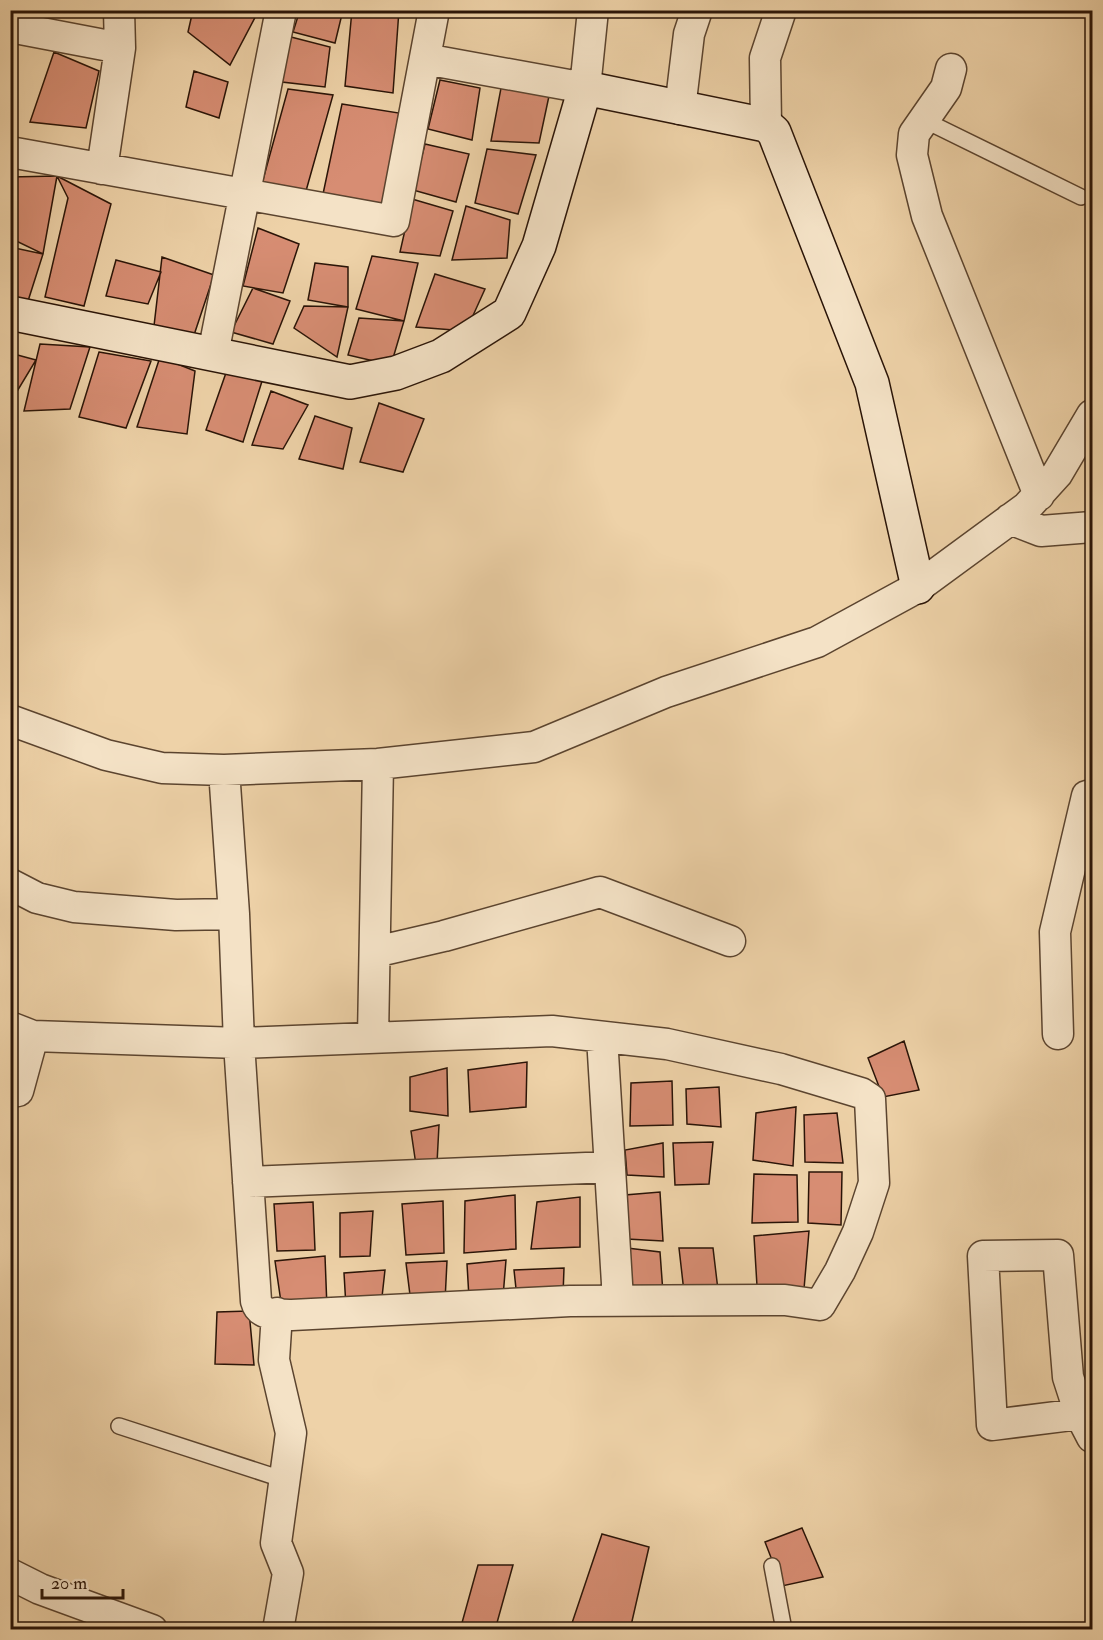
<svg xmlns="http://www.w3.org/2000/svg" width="1103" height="1640" font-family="'IM FELL Double Pica',serif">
<rect width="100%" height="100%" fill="#eed2a8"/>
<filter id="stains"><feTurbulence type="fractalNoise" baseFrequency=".00333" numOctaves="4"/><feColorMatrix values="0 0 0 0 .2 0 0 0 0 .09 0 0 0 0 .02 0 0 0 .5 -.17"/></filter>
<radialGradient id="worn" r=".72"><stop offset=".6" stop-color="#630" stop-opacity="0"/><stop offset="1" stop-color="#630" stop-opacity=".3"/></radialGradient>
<path fill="#d78d73" stroke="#2a1407" stroke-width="1.5" d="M 193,10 L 259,10 L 230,65 L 188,32 Z
M 300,10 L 343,10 L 335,43 L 293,32 Z
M 352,10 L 399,10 L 393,93 L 345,86 Z
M 291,37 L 330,47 L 325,87 L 282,82 Z
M 54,52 L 99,71 L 86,128 L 30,122 Z
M 194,71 L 228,82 L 219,118 L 186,107 Z
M 440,80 L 480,88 L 472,140 L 428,129 Z
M 501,88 L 549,96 L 539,143 L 491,141 Z
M 288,89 L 333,95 L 304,198 L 261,187 Z
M 342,104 L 399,113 L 382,208 L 323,194 Z
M 425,144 L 469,154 L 456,202 L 413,190 Z
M 487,149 L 536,155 L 518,214 L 475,203 Z
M 57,176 L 43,254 L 10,238 L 10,177 Z
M 57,176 L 111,204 L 84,306 L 45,297 L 68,198 Z
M 412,199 L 453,211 L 440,256 L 400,252 Z
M 466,206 L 510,220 L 507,258 L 452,260 Z
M 258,228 L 299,244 L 283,293 L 243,286 Z
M 10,247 L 43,254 L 28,301 L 10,297 Z
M 372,256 L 418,263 L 404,321 L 356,309 Z
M 162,257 L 214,275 L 194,335 L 154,326 Z
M 116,260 L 161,272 L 148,304 L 106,296 Z
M 315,263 L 348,267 L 348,307 L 308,300 Z
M 435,274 L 485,289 L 466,331 L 416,327 Z
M 253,288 L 290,301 L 273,344 L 231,332 Z
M 304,306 L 348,307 L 337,357 L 294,328 Z
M 359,318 L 404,321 L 391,365 L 348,355 Z
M 40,344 L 90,347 L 70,409 L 24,411 Z
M 99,352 L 151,361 L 126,428 L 79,417 Z
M 10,353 L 36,360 L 10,403 Z
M 160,357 L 195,371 L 187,434 L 137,427 Z
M 227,370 L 263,378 L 243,442 L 206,430 Z
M 271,391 L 308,405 L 283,449 L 252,445 Z
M 379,403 L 424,419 L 403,472 L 360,462 Z
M 315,416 L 352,428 L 343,469 L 299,459 Z
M 904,1041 L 919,1090 L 883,1097 L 868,1058 Z
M 527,1062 L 526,1107 L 470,1112 L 468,1070 Z
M 447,1068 L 448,1116 L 410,1111 L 410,1077 Z
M 672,1081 L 673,1125 L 630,1126 L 631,1083 Z
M 719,1087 L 721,1127 L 687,1124 L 686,1089 Z
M 796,1107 L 793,1166 L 753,1160 L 756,1113 Z
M 837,1113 L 843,1163 L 805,1162 L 804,1115 Z
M 439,1125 L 437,1163 L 416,1165 L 411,1131 Z
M 713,1142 L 709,1184 L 675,1185 L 673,1143 Z
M 663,1143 L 664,1177 L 627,1175 L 625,1150 Z
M 809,1172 L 842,1172 L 841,1225 L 808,1223 Z
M 754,1174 L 797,1175 L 798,1222 L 752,1223 Z
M 660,1192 L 663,1241 L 627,1239 L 625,1195 Z
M 515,1195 L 516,1249 L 464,1253 L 465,1201 Z
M 580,1197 L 580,1247 L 531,1249 L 537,1202 Z
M 443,1201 L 444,1253 L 406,1255 L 402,1204 Z
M 313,1202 L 315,1250 L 277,1251 L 274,1204 Z
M 373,1211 L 370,1256 L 340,1257 L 340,1213 Z
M 809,1231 L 804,1289 L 757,1286 L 754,1236 Z
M 627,1248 L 660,1252 L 663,1293 L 630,1294 Z
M 679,1248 L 713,1248 L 718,1290 L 684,1292 Z
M 325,1256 L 327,1308 L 282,1309 L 275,1261 Z
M 506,1260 L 503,1297 L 469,1298 L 467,1264 Z
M 447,1261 L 445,1301 L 411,1303 L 406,1263 Z
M 564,1268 L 563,1295 L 517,1298 L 514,1270 Z
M 385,1270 L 381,1306 L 346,1307 L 344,1273 Z
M 249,1311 L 254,1365 L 215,1364 L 217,1312 Z
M 802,1528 L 823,1577 L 782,1586 L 765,1542 Z
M 602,1534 L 649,1547 L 630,1630 L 585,1630 L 571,1626 Z
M 478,1565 L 513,1565 L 495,1630 L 460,1630 Z"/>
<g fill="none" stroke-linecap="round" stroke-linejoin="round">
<g stroke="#5b442f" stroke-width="18">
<path id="lane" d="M 924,120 L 1081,197
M 119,1426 L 285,1480
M 772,1566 L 784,1630"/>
</g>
<g stroke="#5b442f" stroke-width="33">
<path id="street" d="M 119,10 L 120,48
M 10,27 L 120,48 L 102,169
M 425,59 L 585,88 L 593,10
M 951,69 L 946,88 L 914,134 L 912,155 L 927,216 L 1039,495
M 680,109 L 689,34 L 697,10
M 766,125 L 765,58 L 781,10
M 10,152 L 394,221 L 434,10
M 213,354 L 281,10
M 1010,519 L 1041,531 L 1092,527
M 10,720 L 106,755 L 162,768 L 224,770 L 378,764 L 534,747 L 666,692 L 817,642 L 918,587 L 1027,507 L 1057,474 L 1092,415
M 10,884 L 37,898 L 74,907 L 176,915 L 234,914
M 375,952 L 444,936 L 600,892 L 730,941
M 10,1027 L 33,1036 L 239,1043 L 234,914 L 224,770
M 552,1031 L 667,1044 L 781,1069 L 861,1093 L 870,1099 L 874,1183 L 858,1232 L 840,1271 L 820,1305 L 785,1300 L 570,1301 L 292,1315 C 278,1314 260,1317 256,1301 L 239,1043 Z
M 1058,1034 L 1055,932 L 1087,796 L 1092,795
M 373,1037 L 378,764
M 602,1037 L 618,1300
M 10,1092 L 18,1091 L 33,1036
M 248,1182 L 610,1167
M 277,1313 L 274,1360 L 291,1433 L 276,1543 L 288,1573 L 278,1630
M 1080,1414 L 992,1425 L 983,1256 L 1058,1255 L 1068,1377 L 1080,1414 L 1092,1437
M 10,1574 L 40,1589 L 152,1630"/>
</g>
<g stroke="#2a1407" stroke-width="36">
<path id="secondary" d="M 10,313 L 350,382 L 396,373 L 441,356 L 509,313 L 539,246 L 585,88 L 766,125 L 774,132 L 872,383 L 918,587"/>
</g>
<use href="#lane" stroke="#f4e2c6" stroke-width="15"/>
<use href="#street" stroke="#f4e2c6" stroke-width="30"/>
<use href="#secondary" stroke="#f4e2c6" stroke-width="33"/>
</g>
<rect width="1103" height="1640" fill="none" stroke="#eed2a8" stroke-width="36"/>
<rect x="12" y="12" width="1079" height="1616" fill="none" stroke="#2a1407" stroke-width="3"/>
<rect x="18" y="18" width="1067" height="1604" fill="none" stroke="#2a1407" stroke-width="1.5"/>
<path d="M42 1589v9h81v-9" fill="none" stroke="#2a1407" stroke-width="3"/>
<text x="51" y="1589" font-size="18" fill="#2a1407" stroke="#f4e2c6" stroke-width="4.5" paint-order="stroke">20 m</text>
<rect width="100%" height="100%" filter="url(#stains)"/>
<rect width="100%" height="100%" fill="url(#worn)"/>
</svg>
